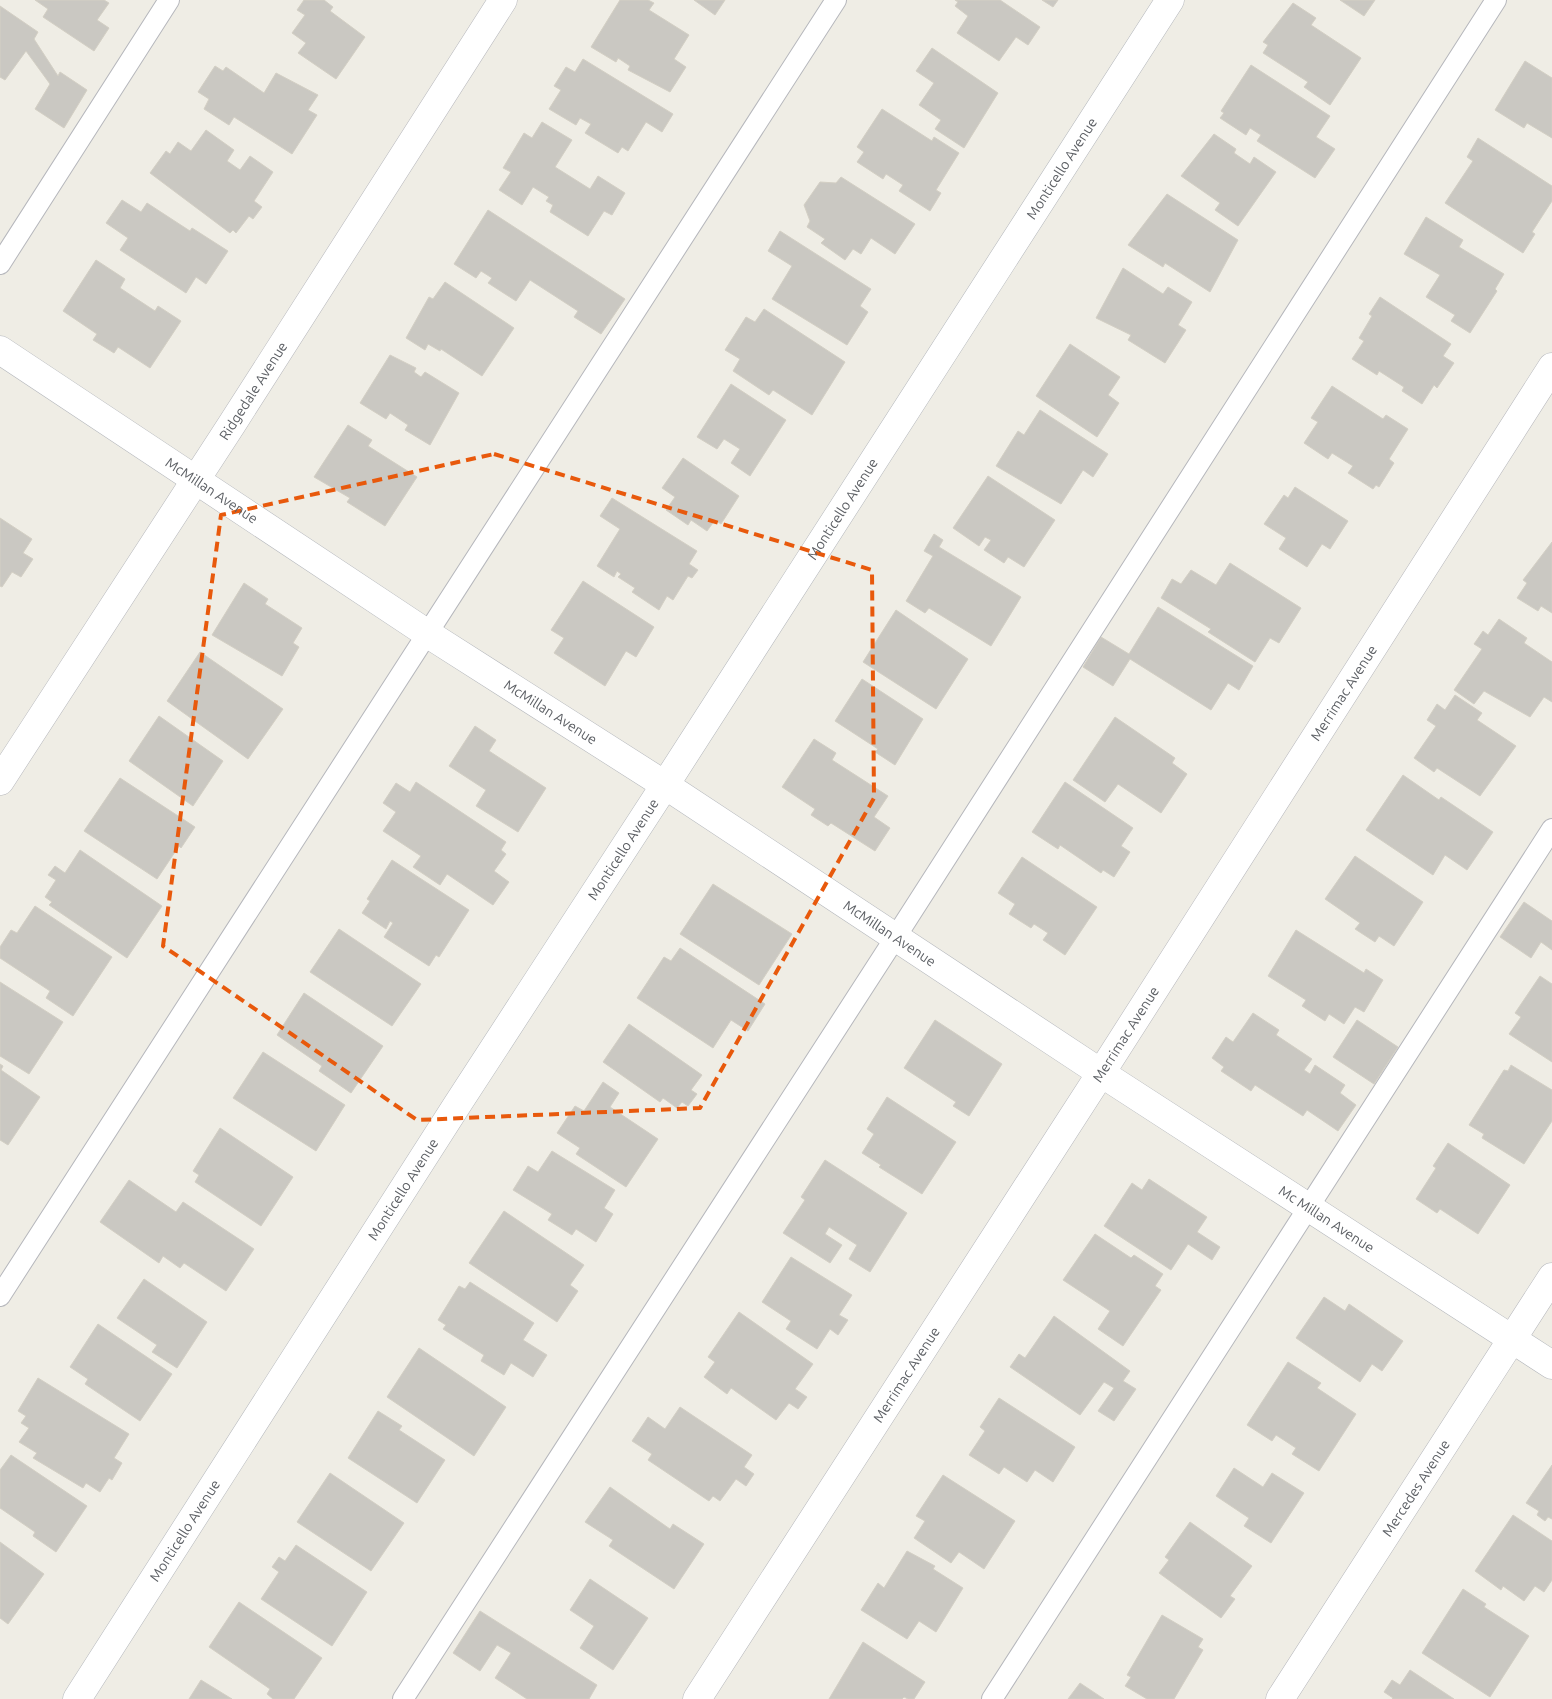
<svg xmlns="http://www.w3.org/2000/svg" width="1552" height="1699" font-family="Ubuntu,sans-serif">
<rect width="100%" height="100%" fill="#efede5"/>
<path fill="#cac8c2" stroke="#d3cfc4" d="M 35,0 L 104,0 L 109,3 L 97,20 L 109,28 L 94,51 L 43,17 L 48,9 Z
M 304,0 L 324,0 L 333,7 L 330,11 L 365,37 L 336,79 L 298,53 L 306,43 L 292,33 L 305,15 L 297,10 Z
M 620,0 L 648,0 L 654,3 L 649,10 L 689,35 L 674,59 L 686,67 L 670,92 L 628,70 L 630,66 L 618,58 L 616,62 L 591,47 Z
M 694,0 L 725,0 L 715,15 Z
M 955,0 L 1000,0 L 1040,27 L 1028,45 L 1016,37 L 999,61 L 957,33 L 968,16 L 955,6 L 958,2 Z
M 1042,0 L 1058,0 L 1053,7 Z
M 1340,0 L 1375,0 L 1364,16 Z
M 1293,3 L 1316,18 L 1311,25 L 1361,58 L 1330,105 L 1304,87 L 1308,82 L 1263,53 L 1268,45 L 1263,42 Z
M 0,6 L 38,32 L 34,39 L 58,76 L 60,72 L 87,90 L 64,128 L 35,109 L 50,84 L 26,51 L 5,80 L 0,77 Z
M 932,48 L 998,93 L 964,148 L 935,129 L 941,120 L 919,105 L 934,83 L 916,71 Z
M 583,59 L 673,114 L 662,132 L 646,122 L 628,151 L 622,147 L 618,153 L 585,133 L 591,124 L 580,118 L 576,125 L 549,109 L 561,90 L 554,86 L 566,67 L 575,72 Z
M 1525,61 L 1552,78 L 1552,138 L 1527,123 L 1524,128 L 1495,110 Z
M 1251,65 L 1330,116 L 1316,137 L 1335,149 L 1315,178 L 1257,141 L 1261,135 L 1250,128 L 1246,135 L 1220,118 L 1224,113 L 1221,111 Z
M 215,66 L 223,71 L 226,67 L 264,93 L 276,73 L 318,95 L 308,110 L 317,115 L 292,154 L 234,117 L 229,125 L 204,109 L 209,99 L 198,92 Z
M 882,109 L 932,141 L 934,137 L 959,153 L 936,190 L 941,193 L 930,211 L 899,191 L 903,185 L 886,174 L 883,179 L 857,162 L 864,152 L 857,147 Z
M 542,122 L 572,140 L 555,167 L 590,189 L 598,176 L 625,193 L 612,215 L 604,211 L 588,236 L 550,212 L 553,205 L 546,201 L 549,197 L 533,187 L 522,205 L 499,190 L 511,172 L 503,168 L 524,133 L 532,138 Z
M 206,130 L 234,150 L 227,161 L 240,170 L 250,156 L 273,172 L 254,201 L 262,207 L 253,219 L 249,216 L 236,233 L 233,230 L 230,233 L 150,173 L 166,151 L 170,154 L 178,142 L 191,151 Z
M 1214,134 L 1236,149 L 1234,153 L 1250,164 L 1254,157 L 1276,172 L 1238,226 L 1215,210 L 1220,203 L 1181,176 Z
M 1478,138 L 1552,186 L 1552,201 L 1532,232 L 1535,234 L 1523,253 L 1445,203 L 1473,161 L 1467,157 Z
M 841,177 L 915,224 L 895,254 L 871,238 L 861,254 L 853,249 L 845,260 L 821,243 L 825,239 L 807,227 L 810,221 L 804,205 L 820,182 L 836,183 Z
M 1167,194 L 1238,240 L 1210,292 L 1165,263 L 1163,267 L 1128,245 Z
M 122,200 L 141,212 L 147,203 L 190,231 L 192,228 L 228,251 L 206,284 L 196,277 L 186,293 L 120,250 L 128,238 L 106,223 Z
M 488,210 L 625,299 L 601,334 L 574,317 L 578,311 L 530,280 L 516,301 L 488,283 L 492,278 L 481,271 L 476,278 L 454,264 Z
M 1426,217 L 1463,240 L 1459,247 L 1504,274 L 1495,289 L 1497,291 L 1470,333 L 1451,321 L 1455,315 L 1426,297 L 1440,275 L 1404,254 Z
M 780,231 L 871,289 L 860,306 L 868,312 L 847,345 L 772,299 L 792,266 L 768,251 Z
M 96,260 L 125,279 L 120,288 L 155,311 L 158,306 L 181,321 L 150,368 L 118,347 L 114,353 L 93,340 L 97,334 L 63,311 Z
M 1123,268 L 1163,294 L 1168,287 L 1192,302 L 1178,325 L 1186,330 L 1165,363 L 1128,340 L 1131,335 L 1096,318 Z
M 445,282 L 514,328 L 482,376 L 441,349 L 440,351 L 428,344 L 425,350 L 406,338 L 429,297 L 433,299 Z
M 1380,297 L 1451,344 L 1443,356 L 1454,363 L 1437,388 L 1434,385 L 1422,404 L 1402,391 L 1404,387 L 1379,371 L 1377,375 L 1352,359 L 1364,341 L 1359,338 L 1372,316 L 1369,314 Z
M 764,309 L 845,362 L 812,415 L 773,390 L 769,395 L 733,371 L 740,359 L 725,350 L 746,317 L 755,322 Z
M 1070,344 L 1120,377 L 1108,395 L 1119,403 L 1097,437 L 1036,396 Z
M 390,355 L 416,368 L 414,372 L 421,377 L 425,372 L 459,393 L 430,445 L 405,430 L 408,425 L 390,413 L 386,419 L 360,403 Z
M 731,384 L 786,420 L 750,476 L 731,463 L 740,449 L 724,439 L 717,449 L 697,437 Z
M 1332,386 L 1383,419 L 1386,415 L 1408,429 L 1389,459 L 1394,463 L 1379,487 L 1376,485 L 1373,489 L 1348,473 L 1353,466 L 1332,453 L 1328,459 L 1304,443 L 1318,422 L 1311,418 Z
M 1040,410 L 1108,454 L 1093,477 L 1083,470 L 1061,504 L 996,466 L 1018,431 L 1024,435 Z
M 348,425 L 372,440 L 368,446 L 417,477 L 385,526 L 347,502 L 350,498 L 314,477 Z
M 683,458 L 739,496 L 721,524 L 715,520 L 707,531 L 691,520 L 688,525 L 666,510 L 675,497 L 662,488 Z
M 988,476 L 1055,520 L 1024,567 L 1008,557 L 1004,563 L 984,550 L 991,540 L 985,537 L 979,546 L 953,528 Z
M 1295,487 L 1348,521 L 1330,549 L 1322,544 L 1307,567 L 1279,549 L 1286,538 L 1264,524 L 1284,495 L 1288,498 Z
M 612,498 L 697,551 L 689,564 L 698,570 L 692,578 L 688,576 L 673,600 L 667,596 L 659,610 L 632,592 L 635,588 L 618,577 L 621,574 L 617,571 L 614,577 L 597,566 L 620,529 L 600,516 Z
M 0,518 L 32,539 L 23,553 L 33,559 L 21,577 L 12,572 L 2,587 L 0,586 Z
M 934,534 L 943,540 L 939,547 L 1021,597 L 991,646 L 929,608 L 925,613 L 906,601 L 933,556 L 924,551 Z
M 1552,542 L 1552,613 L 1541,606 L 1538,611 L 1517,598 L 1527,583 L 1523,580 Z
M 1230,563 L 1301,608 L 1279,643 L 1270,638 L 1255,662 L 1208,632 L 1211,629 L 1161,598 L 1172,579 L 1181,584 L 1191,570 L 1216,585 Z
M 583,581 L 654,627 L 636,657 L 626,651 L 605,686 L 554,653 L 564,638 L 551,630 Z
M 244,583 L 268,599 L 265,604 L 302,628 L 293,643 L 299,647 L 282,676 L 212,635 Z
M 1158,607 L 1253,666 L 1239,690 L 1228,683 L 1211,710 L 1130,659 L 1113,686 L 1083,667 L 1101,637 L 1129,654 Z
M 896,610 L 968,659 L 936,709 L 863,662 Z
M 1499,619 L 1527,638 L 1524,643 L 1552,662 L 1552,702 L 1544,697 L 1530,717 L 1484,691 L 1474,704 L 1454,690 L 1482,649 L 1474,644 L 1483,631 L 1488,635 Z
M 200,652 L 283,709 L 248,759 L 167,701 Z
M 862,679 L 923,719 L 895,765 L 875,752 L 878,749 L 835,721 Z
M 1455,695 L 1482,713 L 1477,720 L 1516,746 L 1480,796 L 1437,768 L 1434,772 L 1414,758 L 1436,726 L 1427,720 L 1437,704 L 1445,710 Z
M 159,716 L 223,761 L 193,806 L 129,761 Z
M 1115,717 L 1175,758 L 1172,763 L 1187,774 L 1161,813 L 1118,784 L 1105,802 L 1073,780 Z
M 475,726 L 496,740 L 489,751 L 546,788 L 518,832 L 476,806 L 486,790 L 449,766 Z
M 814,739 L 836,753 L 832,760 L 888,796 L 874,817 L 890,828 L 875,851 L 831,823 L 828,826 L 811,815 L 815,809 L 782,787 Z
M 1403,775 L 1439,800 L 1441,797 L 1493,832 L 1467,870 L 1445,855 L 1433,875 L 1366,830 Z
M 120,778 L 195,827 L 181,848 L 179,846 L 157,879 L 84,831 Z
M 416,782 L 506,842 L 501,850 L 506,854 L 494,871 L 509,882 L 493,905 L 447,874 L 440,885 L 413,867 L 421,856 L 383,831 L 396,812 L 383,803 L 396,783 L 410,792 Z
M 1065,782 L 1133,828 L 1121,846 L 1130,852 L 1114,877 L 1103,870 L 1101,873 L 1060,845 L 1058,849 L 1032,832 Z
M 80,850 L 162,906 L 127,958 L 49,905 L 52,902 L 45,897 L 56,880 L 48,875 L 55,866 L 65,873 Z
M 1355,856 L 1423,902 L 1394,946 L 1379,936 L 1375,942 L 1355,929 L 1360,923 L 1325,899 Z
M 1022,857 L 1097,907 L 1065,955 L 1043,940 L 1048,933 L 1034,924 L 1031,928 L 1009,914 L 1015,904 L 998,893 Z
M 392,860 L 469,910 L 439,957 L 436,955 L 429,966 L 384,937 L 393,923 L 390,921 L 386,929 L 362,913 L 370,901 L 367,899 Z
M 713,884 L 792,934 L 759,985 L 680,934 Z
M 1524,902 L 1552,921 L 1552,950 L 1541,942 L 1531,958 L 1500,937 Z
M 35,906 L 112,957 L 73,1016 L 46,998 L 50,991 L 0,958 L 0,947 L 11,930 L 17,933 Z
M 339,929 L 421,984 L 392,1026 L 310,972 Z
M 1296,930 L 1364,973 L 1366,969 L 1383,980 L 1364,1012 L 1355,1007 L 1344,1024 L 1329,1014 L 1325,1021 L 1302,1006 L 1306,1000 L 1268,976 Z
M 680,948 L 765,1004 L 748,1031 L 731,1020 L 713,1048 L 637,998 L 664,957 L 671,961 Z
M 1540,976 L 1552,984 L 1552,1062 L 1509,1034 L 1521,1017 L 1515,1013 Z
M 0,982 L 63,1022 L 29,1074 L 0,1056 Z
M 304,993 L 383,1046 L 351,1093 L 319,1071 L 322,1066 L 277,1035 Z
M 1253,1013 L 1279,1030 L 1276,1035 L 1312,1059 L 1304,1070 L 1310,1074 L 1315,1065 L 1345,1085 L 1340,1093 L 1356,1105 L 1338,1131 L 1307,1110 L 1303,1116 L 1255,1085 L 1251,1091 L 1221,1071 L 1224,1067 L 1212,1058 L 1226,1037 L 1233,1042 Z
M 935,1020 L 1002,1064 L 969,1116 L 953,1106 L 956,1102 L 904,1068 Z
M 1357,1020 L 1398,1047 L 1374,1084 L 1333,1057 Z
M 629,1024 L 702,1075 L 691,1090 L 697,1094 L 688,1106 L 682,1102 L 677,1108 L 663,1098 L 660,1102 L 603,1062 Z
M 263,1052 L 345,1105 L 316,1151 L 233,1098 Z
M 0,1064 L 3,1066 L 1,1070 L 40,1097 L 8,1145 L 0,1140 Z
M 1511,1065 L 1552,1090 L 1552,1121 L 1524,1164 L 1482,1138 L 1484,1134 L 1469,1125 L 1504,1070 L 1508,1071 Z
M 603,1082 L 619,1093 L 610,1107 L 658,1139 L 626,1187 L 576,1154 L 580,1148 L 557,1133 L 575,1106 L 584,1111 Z
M 887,1097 L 956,1142 L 922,1194 L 879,1167 L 881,1165 L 862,1153 L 874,1134 L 867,1129 Z
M 220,1128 L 293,1177 L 261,1226 L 195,1182 L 199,1175 L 193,1171 Z
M 1448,1143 L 1510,1185 L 1478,1234 L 1440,1209 L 1437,1213 L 1416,1199 L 1436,1168 L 1433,1166 Z
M 552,1151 L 615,1190 L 604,1208 L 613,1214 L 596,1242 L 576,1229 L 572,1235 L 548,1220 L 552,1214 L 513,1190 L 528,1166 L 538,1172 Z
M 825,1160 L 907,1213 L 870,1272 L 849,1259 L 857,1245 L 829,1227 L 825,1234 L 842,1245 L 830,1263 L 783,1233 L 805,1200 L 801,1197 Z
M 1149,1179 L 1207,1217 L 1197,1232 L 1220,1247 L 1212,1260 L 1188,1244 L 1171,1270 L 1104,1226 L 1132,1183 L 1142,1190 Z
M 129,1180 L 176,1212 L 183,1202 L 254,1249 L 226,1291 L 184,1263 L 180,1268 L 163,1256 L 159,1263 L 100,1222 Z
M 504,1211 L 584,1265 L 570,1285 L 578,1291 L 557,1322 L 469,1263 Z
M 1095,1234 L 1131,1258 L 1134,1255 L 1163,1274 L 1155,1286 L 1161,1290 L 1123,1346 L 1098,1329 L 1110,1311 L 1063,1280 Z
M 791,1257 L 852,1295 L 839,1315 L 848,1320 L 838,1335 L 830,1329 L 817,1349 L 786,1329 L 791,1321 L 762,1302 Z
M 144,1279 L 207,1322 L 177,1368 L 152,1352 L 157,1345 L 117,1318 Z
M 470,1282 L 534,1323 L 523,1340 L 547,1355 L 533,1377 L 511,1363 L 504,1375 L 481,1361 L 484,1355 L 443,1329 L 446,1325 L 438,1320 L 459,1286 L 465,1289 Z
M 1324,1297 L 1345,1311 L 1349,1304 L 1403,1341 L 1382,1371 L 1372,1364 L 1360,1382 L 1296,1338 Z
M 739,1312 L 813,1364 L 795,1389 L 807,1397 L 798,1409 L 789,1403 L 776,1420 L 731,1388 L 727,1394 L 704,1377 L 715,1362 L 708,1357 Z
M 1054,1316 L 1130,1371 L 1123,1381 L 1136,1389 L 1114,1421 L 1098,1411 L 1114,1388 L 1104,1382 L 1080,1415 L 1010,1367 L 1019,1354 L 1025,1358 Z
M 98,1324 L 172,1374 L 140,1421 L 85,1384 L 88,1379 L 70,1367 Z
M 419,1348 L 506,1407 L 474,1456 L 387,1397 Z
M 1288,1362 L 1321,1383 L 1317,1388 L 1356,1414 L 1319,1471 L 1292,1454 L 1296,1448 L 1276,1435 L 1272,1441 L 1247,1425 Z
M 38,1378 L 129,1434 L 114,1458 L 122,1463 L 112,1480 L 109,1478 L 100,1492 L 86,1483 L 83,1488 L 33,1458 L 37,1453 L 19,1442 L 29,1428 L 21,1423 L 26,1416 L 18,1411 Z
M 999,1398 L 1075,1447 L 1053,1482 L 1035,1470 L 1027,1482 L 1004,1467 L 999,1474 L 969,1455 L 985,1431 L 980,1427 Z
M 680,1407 L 752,1455 L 744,1467 L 754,1474 L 746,1486 L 736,1479 L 720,1501 L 713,1496 L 709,1501 L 648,1460 L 652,1454 L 632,1441 L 648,1417 L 665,1429 Z
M 378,1411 L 402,1426 L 399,1430 L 445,1460 L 417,1503 L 348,1458 Z
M 11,1455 L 87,1506 L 56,1552 L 33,1536 L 35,1532 L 0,1508 L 0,1470 Z
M 1552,1465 L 1552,1519 L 1548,1517 L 1545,1521 L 1537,1515 L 1539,1511 L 1526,1503 Z
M 1234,1468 L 1263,1487 L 1272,1473 L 1304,1493 L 1271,1543 L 1244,1526 L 1249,1518 L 1216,1496 Z
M 330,1473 L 404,1523 L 371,1571 L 297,1522 Z
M 943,1475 L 1015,1521 L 984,1569 L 959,1552 L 951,1563 L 914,1538 L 925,1521 L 916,1516 Z
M 610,1487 L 670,1529 L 673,1524 L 704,1544 L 674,1589 L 609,1546 L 613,1540 L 585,1522 Z
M 1513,1515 L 1552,1541 L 1552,1580 L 1544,1592 L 1535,1586 L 1524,1601 L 1503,1586 L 1501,1590 L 1475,1571 Z
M 1190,1522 L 1252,1566 L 1230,1596 L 1235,1599 L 1221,1618 L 1159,1573 L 1169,1560 L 1165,1557 Z
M 0,1542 L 44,1574 L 8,1624 L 0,1618 Z
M 296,1545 L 367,1592 L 332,1646 L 261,1599 L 279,1572 L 272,1567 L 279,1557 L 285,1561 Z
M 907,1551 L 935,1566 L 933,1569 L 963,1588 L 936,1632 L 919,1621 L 907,1639 L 861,1610 L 878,1583 L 884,1588 Z
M 590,1579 L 648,1618 L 613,1670 L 580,1648 L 594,1626 L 570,1610 Z
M 1463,1589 L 1486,1604 L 1484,1607 L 1529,1636 L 1490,1697 L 1422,1653 Z
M 239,1602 L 322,1658 L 294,1699 L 273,1699 L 267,1694 L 270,1689 L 209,1647 Z
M 480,1611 L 597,1685 L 589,1699 L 527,1699 L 495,1678 L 511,1653 L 497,1645 L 480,1671 L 453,1653 Z
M 1162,1615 L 1203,1639 L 1198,1647 L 1203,1650 L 1174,1699 L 1147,1699 L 1125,1686 L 1131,1677 L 1127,1675 Z
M 863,1642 L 925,1682 L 914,1699 L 908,1699 L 904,1697 L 902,1699 L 829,1699 Z
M 1410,1670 L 1454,1699 L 1392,1699 L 1393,1698 L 1384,1692 L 1392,1680 L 1400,1685 Z
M 201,1680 L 232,1699 L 189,1699 Z
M 1080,1683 L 1104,1699 L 1068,1699 Z"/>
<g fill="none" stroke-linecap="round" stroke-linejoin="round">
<g stroke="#b6b7bc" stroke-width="22">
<path id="lane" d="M 0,264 L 169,0
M 0,1296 L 836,0
M 403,1699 L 895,938 L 1496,0
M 992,1699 L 1552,829"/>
</g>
<g stroke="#b6b7bc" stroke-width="29">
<g id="street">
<path id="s1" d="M 0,781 L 232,424 L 503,0"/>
<path id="s2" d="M 697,1699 L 1101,1073 L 1552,367"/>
<path id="s3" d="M 1280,1699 L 1552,1277"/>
</g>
</g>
<g stroke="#b4b7bc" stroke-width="29">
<g id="secondary">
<path id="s4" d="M 0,350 L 428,634 L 665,785 L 1101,1073 L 1552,1365"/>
<path id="s5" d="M 77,1699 L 457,1105 L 665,785 L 1170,0"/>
</g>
</g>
<use href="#lane" stroke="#fff" stroke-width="20"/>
<use href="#street" stroke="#fff" stroke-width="28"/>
<use href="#secondary" stroke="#fff" stroke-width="28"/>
</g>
<path fill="none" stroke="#e8590c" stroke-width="4" stroke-dasharray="10 6" stroke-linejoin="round" d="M 494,454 L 872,570 L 874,798 L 700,1108 L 417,1120 L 163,946 L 221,515 Z"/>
<g text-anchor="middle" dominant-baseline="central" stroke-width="4" stroke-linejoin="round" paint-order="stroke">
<g font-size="14" fill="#5d6065" stroke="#fff">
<text stroke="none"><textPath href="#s5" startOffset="1820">Monticello Avenue</textPath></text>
<text stroke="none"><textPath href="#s1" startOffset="465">Ridgedale Avenue</textPath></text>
<text stroke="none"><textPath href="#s4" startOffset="254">McMillan Avenue</textPath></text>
<text stroke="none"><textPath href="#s5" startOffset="1415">Monticello Avenue</textPath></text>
<text stroke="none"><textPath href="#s2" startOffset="1196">Merrimac Avenue</textPath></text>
<text stroke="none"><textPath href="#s4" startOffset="659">McMillan Avenue</textPath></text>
<text stroke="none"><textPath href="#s5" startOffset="1010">Monticello Avenue</textPath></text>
<text stroke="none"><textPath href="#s4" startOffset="1064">McMillan Avenue</textPath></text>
<text stroke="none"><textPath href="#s2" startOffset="791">Merrimac Avenue</textPath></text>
<text stroke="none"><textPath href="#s5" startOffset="605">Monticello Avenue</textPath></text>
<text stroke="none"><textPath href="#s4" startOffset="1586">Mc Millan Avenue</textPath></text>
<text stroke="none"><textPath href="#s2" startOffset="386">Merrimac Avenue</textPath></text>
<text stroke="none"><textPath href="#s3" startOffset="251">Mercedes Avenue</textPath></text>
<text stroke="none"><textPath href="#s5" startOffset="200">Monticello Avenue</textPath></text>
</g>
</g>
</svg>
